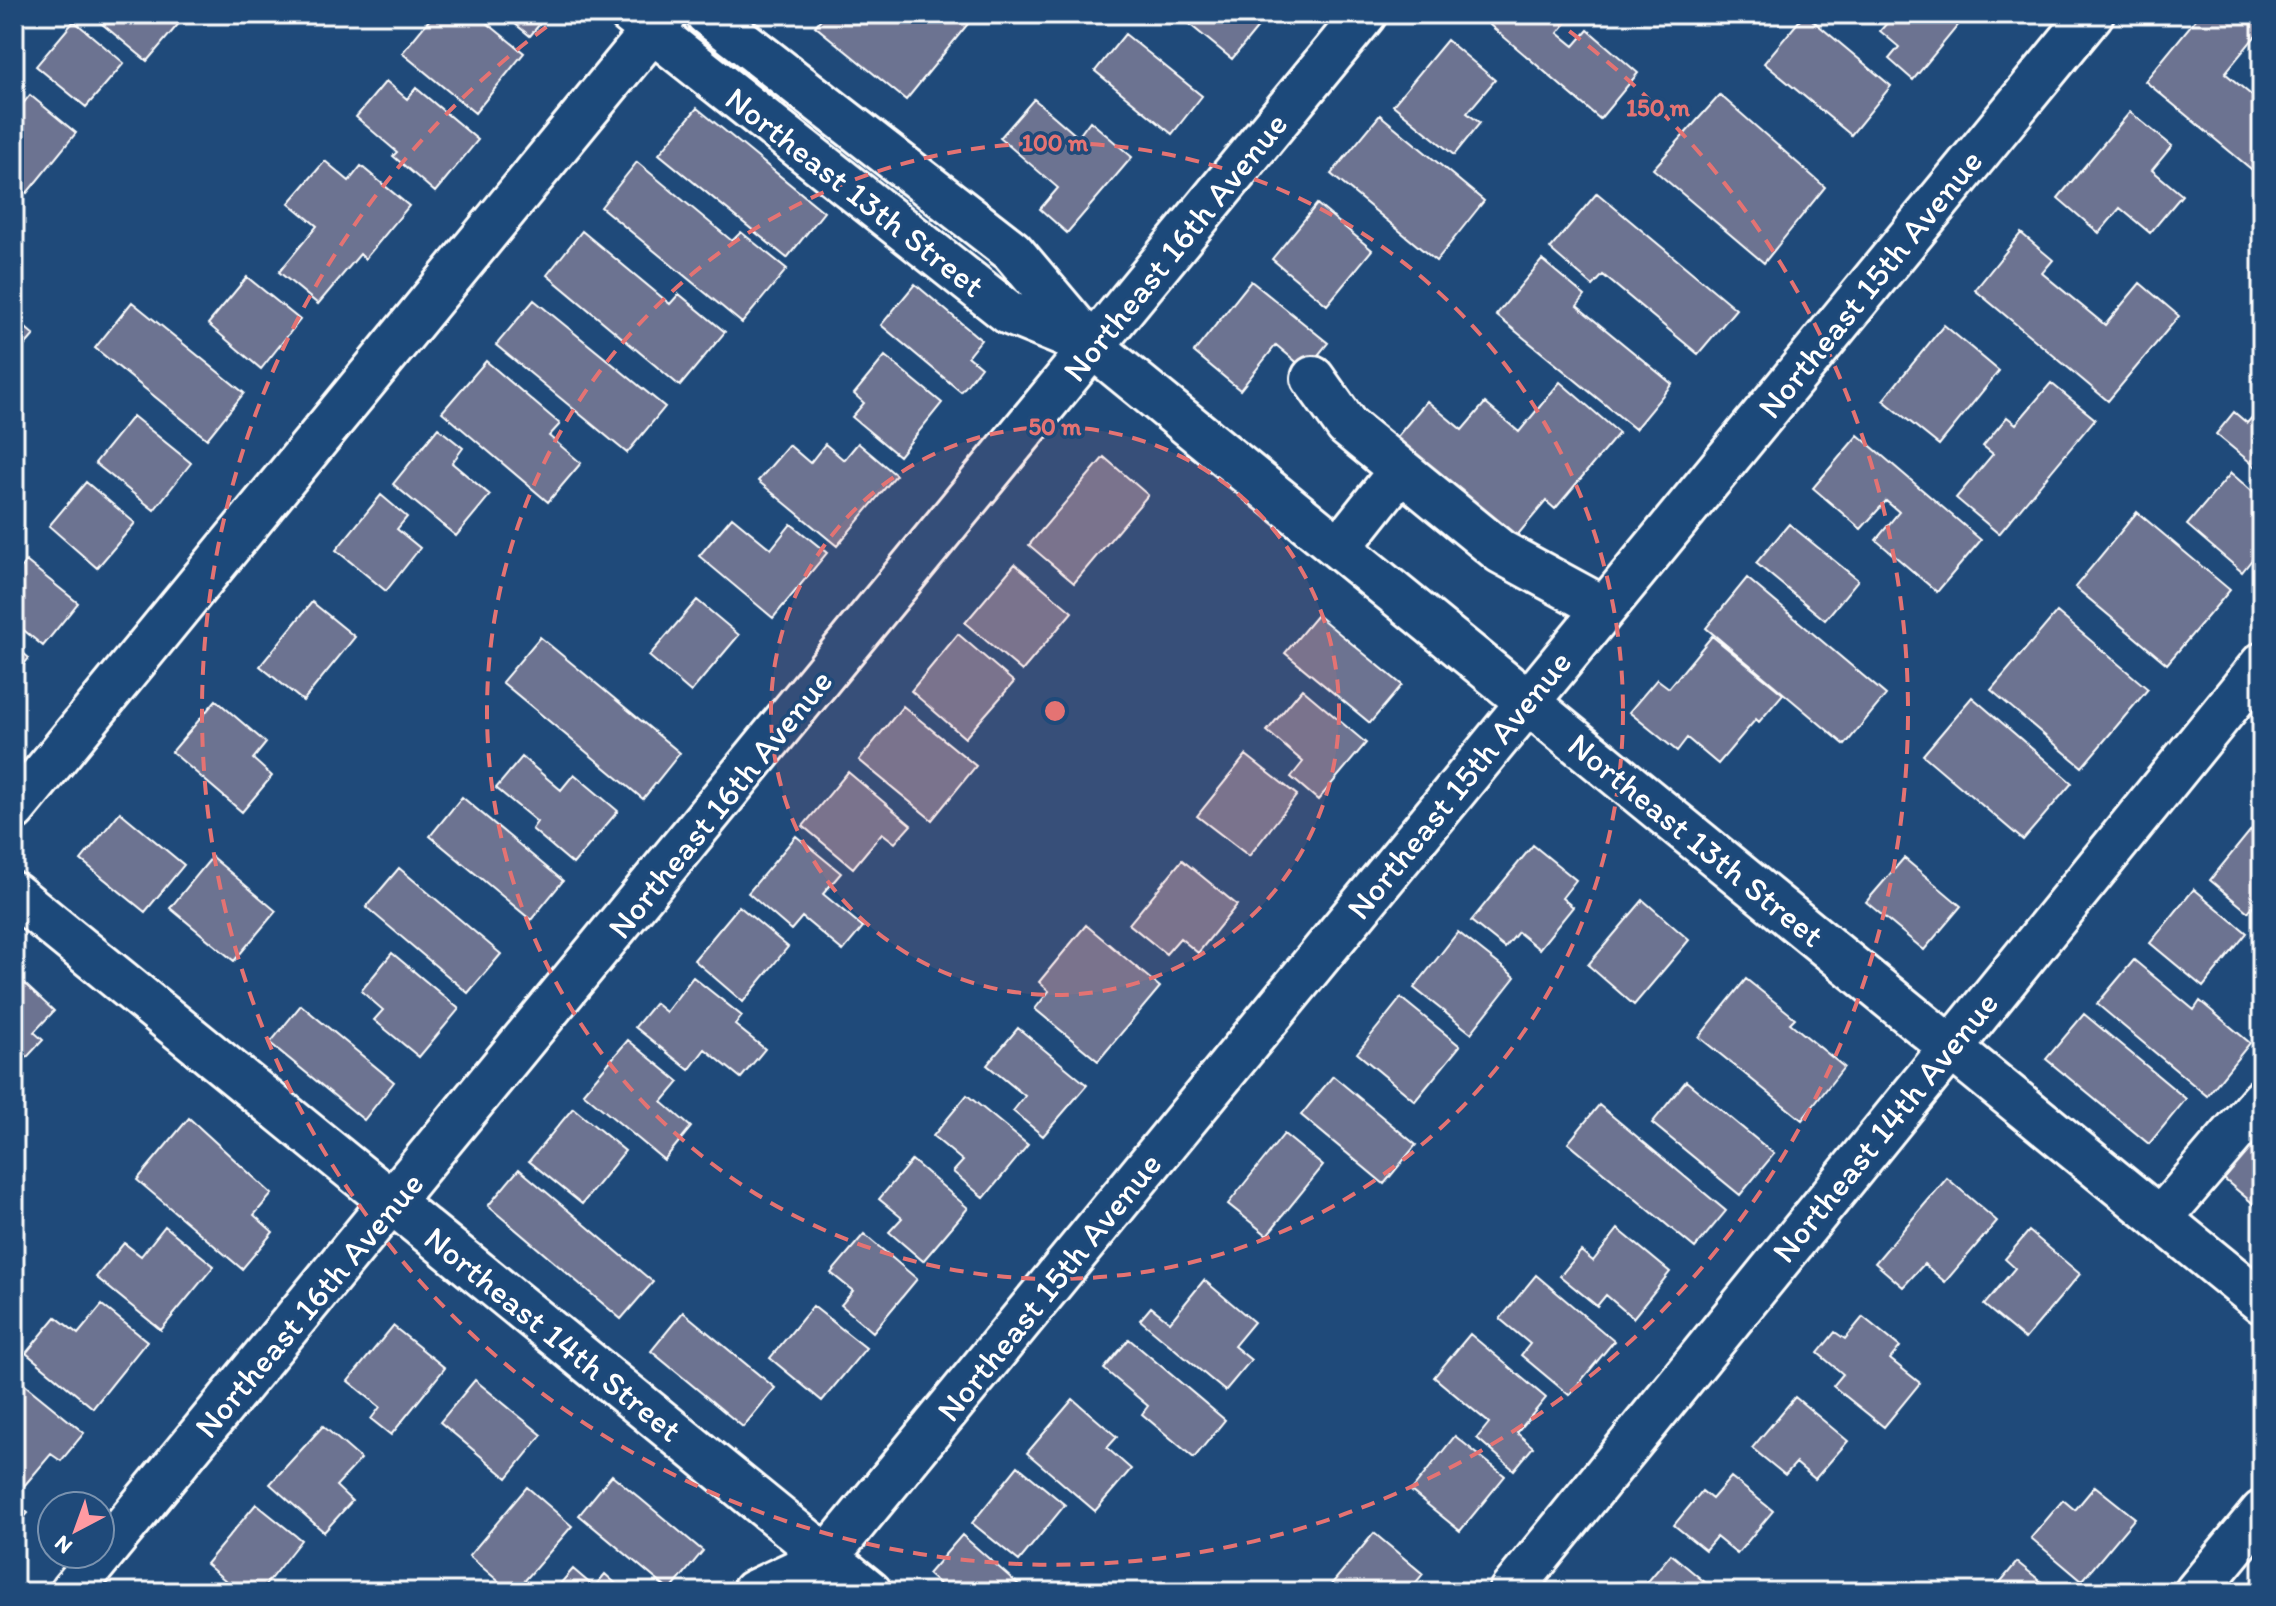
<svg xmlns="http://www.w3.org/2000/svg" width="2276" height="1606" font-family="Itim,sans-serif">
<rect width="100%" height="100%" fill="#1f4a7a"/>
<filter id="ink" filterUnits="userSpaceOnUse"><feTurbulence type="fractalNoise" baseFrequency=".0125" numOctaves="2"/><feDisplacementMap in="SourceGraphic" scale="16" xChannelSelector="R" yChannelSelector="G"/><feConvolveMatrix kernelMatrix="1 2 1 2 8 2 1 2 1" color-interpolation-filters="sRGB"/></filter>
<g filter="url(#ink)">
<path fill="#6c7391" stroke="#fff" stroke-width="2" d="M 90,14 L 187,14 L 147,61 Z
M 434,14 L 476,14 L 524,53 L 475,113 L 402,53 Z
M 503,14 L 548,14 L 530,36 Z
M 825,14 L 976,14 L 906,100 L 815,26 Z
M 1177,14 L 1257,14 L 1264,20 L 1232,59 Z
M 1477,14 L 1566,14 L 1570,18 L 1558,33 L 1574,46 L 1588,30 L 1638,73 L 1600,119 Z
M 1805,14 L 1891,86 L 1851,135 L 1764,63 Z
M 1895,14 L 1949,14 L 1960,23 L 1913,80 L 1889,59 L 1899,47 L 1880,31 Z
M 2200,14 L 2262,14 L 2262,28 L 2225,73 L 2262,104 L 2262,178 L 2145,81 Z
M 74,21 L 124,63 L 86,107 L 36,66 Z
M 1125,34 L 1202,96 L 1172,134 L 1095,71 Z
M 1447,40 L 1495,80 L 1467,113 L 1480,123 L 1454,155 L 1393,105 Z
M 386,81 L 407,99 L 416,88 L 478,140 L 435,192 L 393,156 L 397,152 L 356,117 Z
M 30,95 L 76,133 L 27,193 L 14,182 L 14,115 Z
M 1720,95 L 1825,187 L 1764,263 L 1653,169 Z
M 1034,99 L 1078,137 L 1090,121 L 1132,157 L 1067,233 L 1040,209 L 1058,188 L 1000,138 Z
M 697,108 L 824,212 L 787,258 L 659,154 Z
M 2130,112 L 2172,146 L 2152,170 L 2182,195 L 2150,233 L 2120,208 L 2099,233 L 2058,198 Z
M 1380,115 L 1484,201 L 1436,261 L 1331,174 Z
M 325,161 L 349,181 L 361,166 L 409,206 L 365,259 L 360,254 L 318,304 L 279,272 L 317,226 L 289,203 Z
M 637,162 L 732,241 L 741,232 L 787,269 L 742,323 L 601,207 Z
M 1597,193 L 1736,309 L 1698,354 L 1603,275 L 1593,286 L 1550,249 Z
M 1317,204 L 1372,250 L 1327,305 L 1272,259 Z
M 582,231 L 670,304 L 679,294 L 725,332 L 680,386 L 547,275 Z
M 2021,233 L 2053,260 L 2042,273 L 2105,325 L 2140,283 L 2179,316 L 2108,401 L 1975,290 Z
M 1542,260 L 1585,296 L 1577,306 L 1672,384 L 1635,429 L 1496,315 Z
M 247,277 L 300,320 L 261,369 L 208,324 Z
M 1251,281 L 1328,343 L 1306,370 L 1276,345 L 1240,390 L 1194,352 Z
M 915,284 L 981,340 L 968,356 L 981,367 L 961,392 L 881,325 Z
M 534,300 L 665,407 L 627,453 L 496,345 Z
M 132,302 L 244,393 L 207,439 L 95,348 Z
M 14,318 L 34,335 L 14,358 Z
M 1944,325 L 1999,371 L 1939,445 L 1883,400 Z
M 885,356 L 942,403 L 899,456 L 852,417 L 864,403 L 854,394 Z
M 486,361 L 560,424 L 549,436 L 581,463 L 548,502 L 442,412 Z
M 1560,382 L 1619,433 L 1555,509 L 1546,501 L 1509,545 L 1390,445 L 1427,401 L 1462,430 L 1485,403 L 1519,432 Z
M 2051,383 L 2095,419 L 1999,534 L 1956,498 L 1993,454 L 1983,446 L 2007,417 L 2016,424 Z
M 2262,406 L 2262,472 L 2216,434 L 2234,412 L 2247,423 Z
M 133,416 L 191,463 L 154,510 L 95,463 Z
M 438,428 L 463,448 L 452,463 L 490,495 L 456,536 L 393,484 Z
M 1858,435 L 1981,540 L 1937,592 L 1876,540 L 1899,512 L 1886,501 L 1861,529 L 1813,488 Z
M 858,443 L 896,475 L 837,546 L 758,481 L 789,445 L 810,463 L 825,444 L 844,460 Z
M 1104,457 L 1148,495 L 1074,583 L 1029,545 Z
M 2231,473 L 2262,500 L 2262,547 L 2242,572 L 2187,525 Z
M 86,482 L 135,523 L 97,568 L 49,526 Z
M 381,495 L 407,517 L 397,529 L 420,548 L 386,591 L 336,550 Z
M 2137,512 L 2230,590 L 2167,664 L 2075,587 Z
M 732,517 L 771,549 L 791,524 L 827,553 L 773,618 L 699,556 Z
M 1789,524 L 1858,580 L 1825,620 L 1756,563 Z
M 26,561 L 78,603 L 43,646 L 14,622 L 14,571 L 17,573 Z
M 1015,564 L 1072,612 L 1022,671 L 965,623 Z
M 1747,578 L 1886,695 L 1845,745 L 1706,628 Z
M 697,600 L 739,635 L 691,692 L 649,656 Z
M 312,602 L 355,637 L 303,701 L 260,666 Z
M 2057,612 L 2148,689 L 2082,767 L 1991,690 Z
M 1317,615 L 1402,685 L 1370,723 L 1285,653 Z
M 958,634 L 1014,682 L 965,738 L 911,691 Z
M 1712,636 L 1783,694 L 1759,722 L 1756,719 L 1718,764 L 1687,738 L 1677,751 L 1629,712 L 1657,679 L 1669,688 Z
M 540,637 L 680,753 L 643,799 L 502,682 Z
M 14,645 L 29,658 L 14,676 Z
M 1302,689 L 1366,743 L 1318,800 L 1291,777 L 1303,762 L 1267,731 Z
M 1972,697 L 2072,783 L 2023,840 L 1923,755 Z
M 216,700 L 266,743 L 253,759 L 272,776 L 242,812 L 172,752 Z
M 903,706 L 976,766 L 932,820 L 859,760 Z
M 1246,755 L 1297,795 L 1249,856 L 1197,816 Z
M 522,757 L 561,790 L 574,774 L 618,811 L 573,864 L 532,829 L 537,822 L 496,788 Z
M 848,772 L 911,825 L 895,843 L 882,833 L 853,868 L 803,826 Z
M 462,797 L 563,881 L 531,920 L 430,836 Z
M 120,812 L 184,865 L 145,912 L 81,860 Z
M 2255,825 L 2262,831 L 2262,895 L 2248,912 L 2210,880 Z
M 796,836 L 841,873 L 823,894 L 863,927 L 843,951 L 802,917 L 791,930 L 748,893 Z
M 1533,845 L 1576,880 L 1562,898 L 1573,907 L 1539,949 L 1518,932 L 1505,948 L 1471,921 Z
M 212,857 L 276,911 L 234,961 L 170,908 Z
M 1904,858 L 1961,906 L 1924,950 L 1866,902 Z
M 1182,860 L 1237,905 L 1198,953 L 1180,938 L 1166,954 L 1129,924 Z
M 399,868 L 501,954 L 468,993 L 366,907 Z
M 2194,889 L 2247,933 L 2203,987 L 2150,943 Z
M 1643,900 L 1689,940 L 1634,1005 L 1588,965 Z
M 739,906 L 788,947 L 743,1002 L 694,960 Z
M 1086,925 L 1160,987 L 1098,1061 L 1035,1009 L 1049,991 L 1039,982 Z
M 1458,932 L 1515,977 L 1471,1033 L 1414,988 Z
M 392,953 L 459,1009 L 419,1057 L 374,1020 L 383,1010 L 361,991 Z
M 2134,960 L 2194,1010 L 2200,1001 L 2250,1043 L 2207,1096 L 2097,1004 Z
M 14,974 L 54,1011 L 34,1032 L 43,1040 L 14,1071 Z
M 693,977 L 742,1016 L 735,1025 L 765,1049 L 741,1078 L 705,1049 L 689,1070 L 635,1027 L 655,1003 L 666,1012 Z
M 1746,979 L 1795,1018 L 1790,1023 L 1844,1067 L 1802,1120 L 1699,1037 Z
M 1401,998 L 1460,1046 L 1415,1101 L 1357,1053 Z
M 301,1005 L 394,1082 L 364,1120 L 270,1043 Z
M 2084,1014 L 2186,1099 L 2149,1144 L 2046,1059 Z
M 1018,1028 L 1087,1085 L 1043,1136 L 1013,1111 L 1025,1096 L 987,1065 Z
M 628,1040 L 679,1082 L 662,1102 L 691,1127 L 664,1160 L 583,1093 Z
M 1333,1076 L 1416,1145 L 1384,1184 L 1301,1115 Z
M 1686,1081 L 1774,1154 L 1740,1195 L 1652,1123 Z
M 967,1095 L 1028,1145 L 984,1198 L 953,1172 L 963,1161 L 933,1136 Z
M 1599,1105 L 1726,1211 L 1695,1248 L 1568,1143 Z
M 573,1108 L 625,1151 L 582,1204 L 529,1161 Z
M 189,1118 L 272,1194 L 254,1215 L 273,1232 L 242,1269 L 137,1180 Z
M 2262,1133 L 2262,1211 L 2224,1179 Z
M 1284,1134 L 1323,1166 L 1267,1235 L 1228,1204 Z
M 912,1160 L 968,1208 L 923,1261 L 889,1232 L 902,1218 L 879,1199 Z
M 519,1169 L 653,1282 L 621,1319 L 488,1206 Z
M 1947,1178 L 1997,1221 L 1945,1282 L 1924,1264 L 1903,1287 L 1875,1263 Z
M 165,1226 L 214,1266 L 161,1330 L 96,1277 L 124,1243 L 141,1256 Z
M 1618,1229 L 1670,1272 L 1633,1318 L 1606,1295 L 1597,1306 L 1560,1276 L 1581,1251 L 1593,1261 Z
M 2029,1231 L 2080,1274 L 2025,1339 L 1984,1305 L 2015,1268 L 2005,1259 Z
M 864,1234 L 917,1279 L 873,1332 L 841,1305 L 853,1291 L 831,1273 Z
M 1536,1275 L 1614,1341 L 1569,1395 L 1521,1355 L 1530,1344 L 1500,1319 Z
M 1204,1280 L 1254,1322 L 1234,1346 L 1251,1360 L 1225,1391 L 1140,1320 L 1151,1307 L 1170,1322 Z
M 102,1305 L 147,1341 L 93,1408 L 26,1353 L 56,1317 L 78,1334 Z
M 813,1306 L 866,1348 L 822,1401 L 770,1358 Z
M 683,1312 L 775,1388 L 743,1427 L 651,1351 Z
M 1863,1317 L 1900,1347 L 1890,1359 L 1920,1383 L 1884,1427 L 1833,1386 L 1843,1374 L 1818,1353 L 1835,1332 L 1845,1339 Z
M 393,1326 L 445,1368 L 391,1435 L 371,1419 L 380,1407 L 348,1381 Z
M 1470,1334 L 1546,1398 L 1517,1433 L 1533,1447 L 1514,1470 L 1477,1438 L 1489,1423 L 1434,1377 Z
M 1129,1339 L 1225,1420 L 1194,1458 L 1142,1414 L 1148,1406 L 1104,1369 Z
M 475,1380 L 542,1435 L 507,1478 L 440,1422 Z
M 20,1381 L 84,1433 L 61,1461 L 51,1454 L 24,1486 L 14,1478 L 14,1389 Z
M 1795,1397 L 1848,1441 L 1815,1479 L 1796,1463 L 1785,1475 L 1752,1448 Z
M 1073,1399 L 1117,1437 L 1107,1448 L 1131,1469 L 1095,1511 L 1027,1453 Z
M 323,1426 L 361,1459 L 336,1486 L 352,1501 L 324,1532 L 270,1484 Z
M 1455,1436 L 1505,1476 L 1460,1531 L 1411,1491 Z
M 1018,1466 L 1065,1505 L 1019,1561 L 972,1523 Z
M 612,1475 L 703,1551 L 670,1591 L 579,1515 Z
M 1731,1477 L 1773,1511 L 1737,1554 L 1716,1537 L 1705,1550 L 1674,1525 L 1702,1491 L 1712,1499 Z
M 2095,1486 L 2135,1518 L 2082,1581 L 2031,1538 L 2063,1500 L 2075,1510 Z
M 527,1487 L 572,1526 L 515,1592 L 511,1592 L 469,1556 Z
M 14,1501 L 28,1513 L 14,1529 Z
M 256,1504 L 301,1540 L 260,1592 L 239,1592 L 206,1564 Z
M 1374,1533 L 1423,1574 L 1408,1592 L 1335,1592 L 1329,1587 Z
M 962,1535 L 1027,1592 L 948,1592 L 928,1574 Z
M 1671,1554 L 1707,1584 L 1701,1592 L 1639,1592 Z
M 2017,1562 L 2054,1592 L 1992,1592 Z
M 573,1569 L 594,1587 L 605,1574 L 625,1592 L 553,1592 Z"/>
<g fill="none" stroke-linecap="round" stroke-linejoin="round">
<g stroke="#fff" stroke-width="48">
<path id="minor" d="M 631,14 L 1009,313 L 1088,345
M 707,14 L 1012,251 L 1093,347 L 2262,1302
M 1313,378 L 1347,426 L 1501,552 L 1604,608
M 1339,548 L 1400,471
M 14,809 L 666,14
M 14,894 L 870,1592
M 2160,1219 L 2262,1100
M 71,1592 L 1365,14
M 753,1592 L 827,1557
M 815,1592 L 827,1557 L 2092,14
M 1510,1592 L 2262,664
M 2196,1592 L 2262,1512"/>
</g>
<use href="#minor" stroke="#1f4a7a" stroke-width="42"/>
</g>
</g>
<circle cx="1055" cy="711" r="284" fill="#e47373" fill-opacity=".12"/>
<g fill="none" stroke="#e47373" stroke-width="4" stroke-dasharray="14 10">
<circle cx="1055" cy="711" r="284"/>
<circle cx="1055" cy="711" r="568"/>
<path d="M1550 17A853 853 0 1 1 560 17"/>
</g>
<g text-anchor="middle" dominant-baseline="central" stroke-width="7" stroke-linejoin="round" paint-order="stroke">
<g font-size="34" fill="#fff" stroke="#1f4a7a">
<text transform="translate(855 192) rotate(38)">Northeast 13th Street</text>
<text transform="translate(1175 247) rotate(-51)">Northeast 16th Avenue</text>
<text transform="translate(1870 284) rotate(-51)">Northeast 15th Avenue</text>
<text transform="translate(1459 785) rotate(-51)">Northeast 15th Avenue</text>
<text transform="translate(720 804) rotate(-51)">Northeast 16th Avenue</text>
<text transform="translate(1696 840) rotate(39)">Northeast 13th Street</text>
<text transform="translate(1885 1127) rotate(-51)">Northeast 14th Avenue</text>
<text transform="translate(1049 1287) rotate(-51)">Northeast 15th Avenue</text>
<text transform="translate(309 1305) rotate(-50)">Northeast 16th Avenue</text>
<text transform="translate(553 1334) rotate(39)">Northeast 14th Street</text>
</g>
</g>
<circle cx="1055" cy="711" r="12" fill="#e47373" stroke="#1f4a7a" stroke-width="4"/>
<g font-size="24" text-anchor="middle" font-weight="bold" fill="#e47373" stroke="#1f4a7a" stroke-width="7" stroke-linejoin="round" paint-order="stroke">
<text x="1658" y="116">150 m</text>
<text x="1055" y="151">100 m</text>
<text x="1055" y="435">50 m</text>
</g>
<rect width="2276" height="1606" fill="none" stroke="#1f4a7a" stroke-width="48"/>
<rect x="24" y="24" width="2228" height="1558" fill="none" stroke="#fff" stroke-width="3" filter="url(#ink)"/>
<g transform="translate(76 1530) rotate(221)"><circle r="38" fill="#1f4a7a" stroke="#7992af" stroke-width="2"/>
<path d="M0-6L14 30L0 20L-14 30Z" fill="#ff9aa2"/>
<text y="-12" font-size="22" font-weight="bold" text-anchor="middle" fill="#ffffff">N</text>
</g>
</svg>
